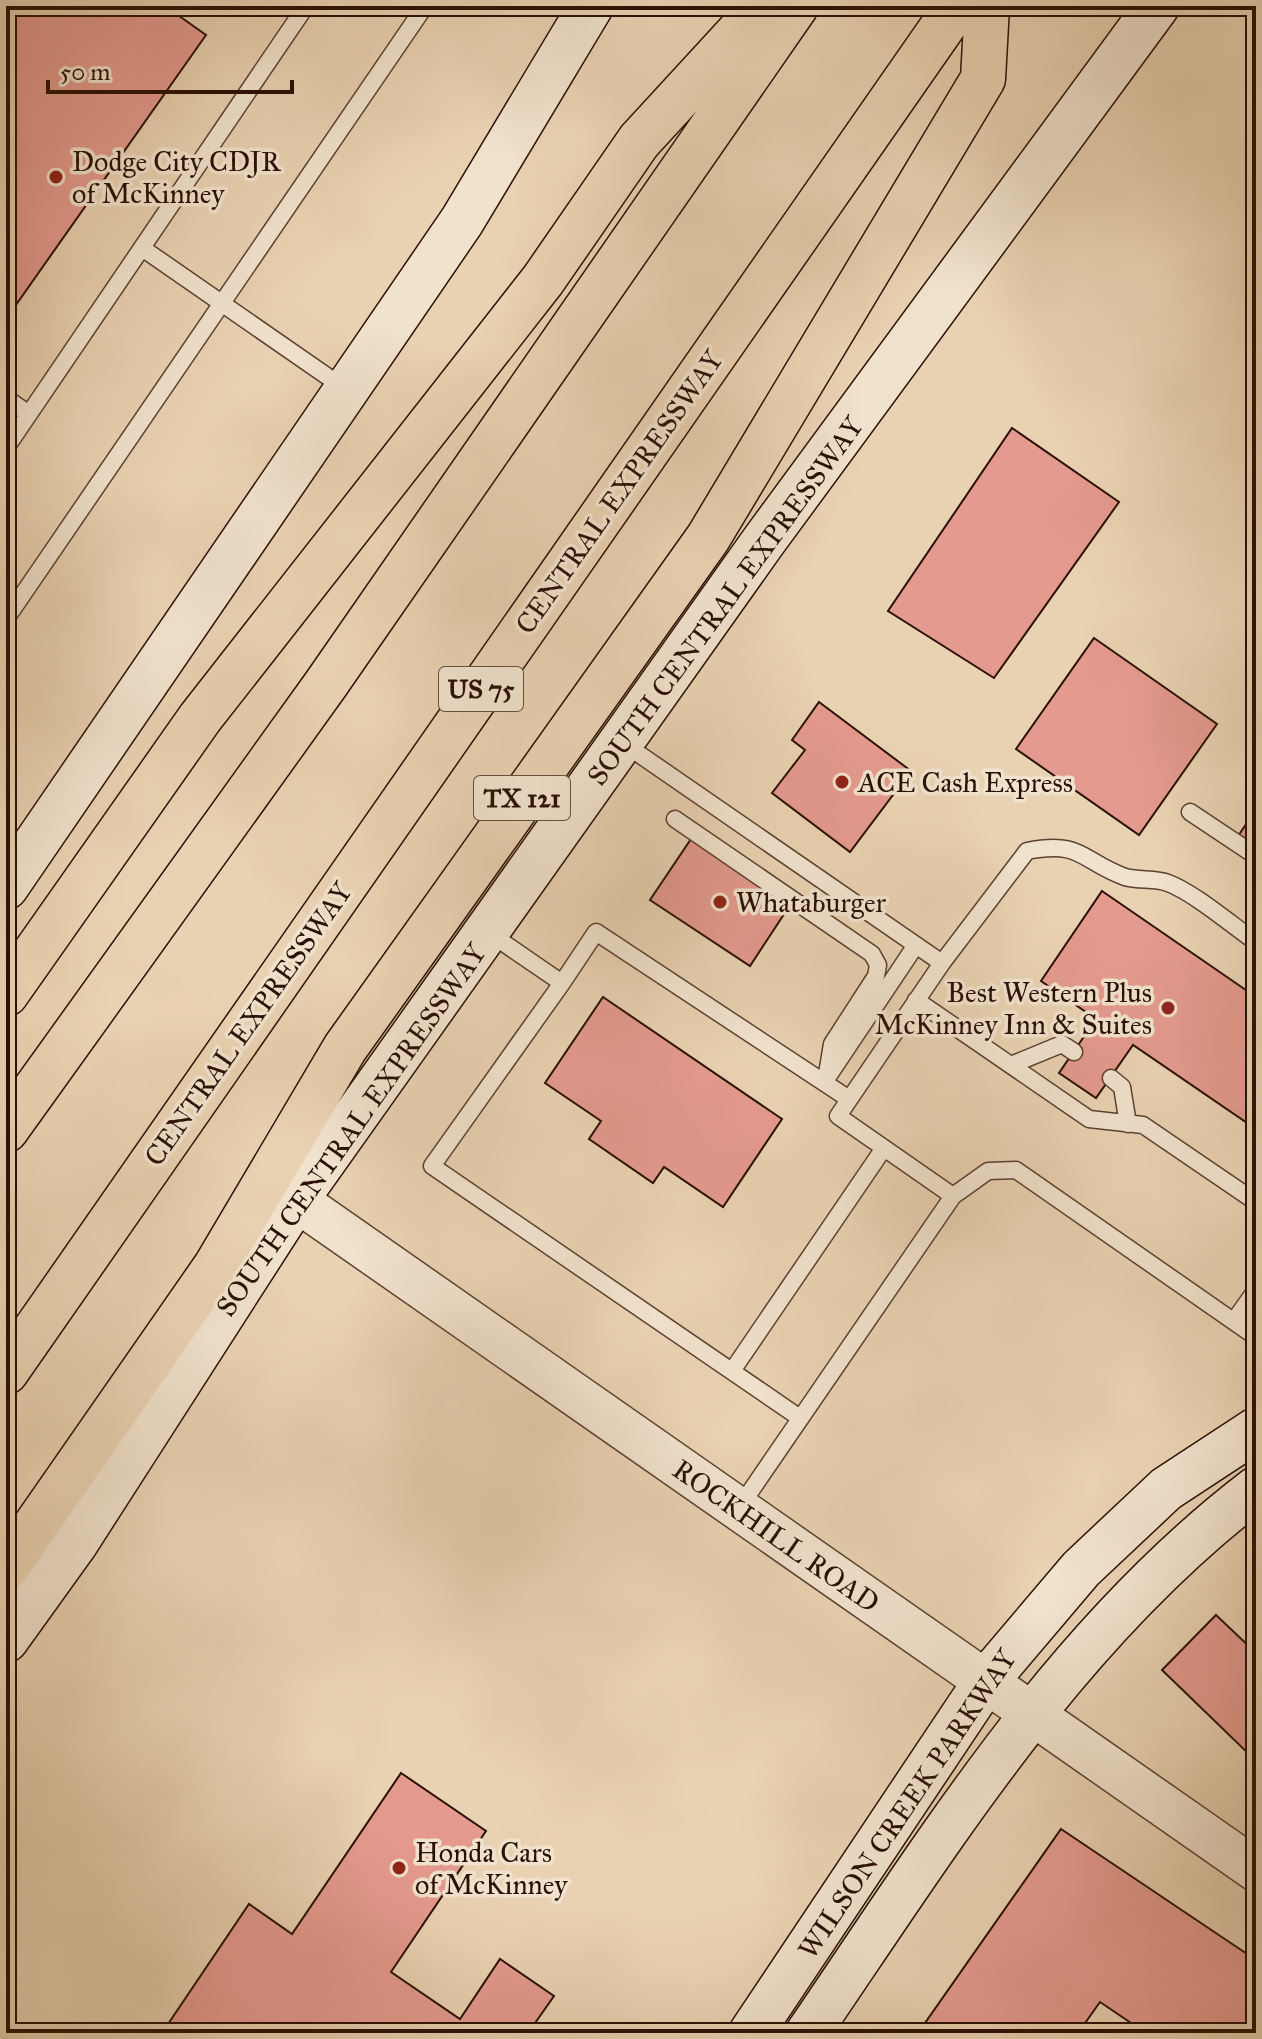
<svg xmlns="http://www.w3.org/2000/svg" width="1262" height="2039" font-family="'IM FELL Great Primer',serif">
<rect width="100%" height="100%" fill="#e9d2b2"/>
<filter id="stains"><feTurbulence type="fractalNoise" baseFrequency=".0025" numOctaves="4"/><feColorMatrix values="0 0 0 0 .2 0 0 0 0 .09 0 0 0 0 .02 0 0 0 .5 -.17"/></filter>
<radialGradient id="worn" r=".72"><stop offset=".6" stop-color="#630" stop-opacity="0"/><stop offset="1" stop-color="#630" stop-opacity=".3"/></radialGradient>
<path fill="#e49a8e" stroke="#2a1006" stroke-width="2" d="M 6,6 L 165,6 L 206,35 L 6,319 Z
M 1012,428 L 1119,502 L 994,678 L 888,611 Z
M 1094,638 L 1217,724 L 1139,835 L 1016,749 Z
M 819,702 L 911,771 L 850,852 L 772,793 L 805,750 L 792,740 Z
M 1256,810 L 1256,848 L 1238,836 Z
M 691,839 L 790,905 L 750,966 L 650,900 Z
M 1102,891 L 1256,997 L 1256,1129 L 1133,1045 L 1096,1098 L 1059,1073 L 1096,1019 L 1041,981 Z
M 603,997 L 782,1119 L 723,1207 L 664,1167 L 653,1183 L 589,1139 L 601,1121 L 545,1083 Z
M 1216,1615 L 1256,1653 L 1256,1761 L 1162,1670 Z
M 401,1773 L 486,1831 L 391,1972 L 460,2019 L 500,1959 L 554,1996 L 528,2033 L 162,2033 L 249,1904 L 292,1934 Z
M 1061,1829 L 1256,1960 L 1256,2033 L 1146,2033 L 1100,2002 L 1078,2033 L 918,2033 Z"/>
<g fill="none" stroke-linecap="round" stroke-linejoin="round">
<g stroke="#5a4031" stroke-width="19">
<path id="service" d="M 142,248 L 344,388
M 6,398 L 29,414
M 6,448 L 306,6
M 6,619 L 425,6
M 623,743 L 942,963
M 1190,812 L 1256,856
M 675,819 L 872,954 L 878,965 L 876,976 L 832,1044 L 826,1080
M 489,933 L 562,983 L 432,1166 L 800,1418
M 562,983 L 596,932 L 849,1099
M 916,1000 L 1089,1119 L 1143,1125 L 1256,1202
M 1011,1065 L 1062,1044 L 1074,1052
M 829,1075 L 916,945
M 1111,1078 L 1122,1087 L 1128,1124
M 953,1196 L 838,1116 L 942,963 L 1027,851 C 1082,840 1081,861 1125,877 C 1139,881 1155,878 1168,883 C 1193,892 1233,926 1256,942
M 1234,1321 L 1256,1290
M 732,1371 L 884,1148
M 739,1508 L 953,1196 L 988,1171 L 1016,1170 L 1256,1337"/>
</g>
<g stroke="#5a4031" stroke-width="45">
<path id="tertiary" d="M 296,1200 L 1256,1870"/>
</g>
<g stroke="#2a1006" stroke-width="47">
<path id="secondary" d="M 6,887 L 462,221 L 591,6
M 6,1640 L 75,1544 L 296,1200 L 763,542 L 1157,6
M 751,2033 L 986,1681 L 1081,1569 L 1166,1489 L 1256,1430
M 808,2033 C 941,1838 1066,1634 1256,1489"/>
</g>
<g stroke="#2a1006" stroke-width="47">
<path id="motorway" d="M 6,994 L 200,718 L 543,280 L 639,141 L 763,6
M 6,1130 L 326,684 L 796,6
M 6,1372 L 957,6
M 6,1568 L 216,1266 L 345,1048 L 708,538 L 983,79 L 987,6"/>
</g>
<use href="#service" stroke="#f1e2cd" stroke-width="16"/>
<use href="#tertiary" stroke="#f1e2cd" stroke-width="42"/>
<use href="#secondary" stroke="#f1e2cd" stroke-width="44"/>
<use href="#motorway" stroke="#e9d2b2" stroke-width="44"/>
</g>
<g fill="#8f2418" stroke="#f1e2cd" stroke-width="3">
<circle cx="56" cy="177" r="8"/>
<circle cx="842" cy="782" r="8"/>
<circle cx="720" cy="902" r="8"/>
<circle cx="1168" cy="1008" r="8"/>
<circle cx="399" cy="1868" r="8"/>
</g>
<g text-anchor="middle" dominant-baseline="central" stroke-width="7" stroke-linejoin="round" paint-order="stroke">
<g fill="#f1e2cd" stroke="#664f42" stroke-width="2">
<rect x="439" y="667" width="84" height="44" rx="6"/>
<rect x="474" y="776" width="96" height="44" rx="6"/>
</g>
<g font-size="26" font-weight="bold" fill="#2a1006">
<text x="481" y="689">US 75</text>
<text x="522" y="798">TX 121</text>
</g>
<g font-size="28" fill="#2a1006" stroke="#f1e2cd" text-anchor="start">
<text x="72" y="161">Dodge City CDJR<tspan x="72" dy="32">of McKinney</tspan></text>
<text x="858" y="782">ACE Cash Express</text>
<text x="736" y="902">Whataburger</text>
<text x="1152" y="992" text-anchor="end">Best Western Plus<tspan x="1152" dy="32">McKinney Inn &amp; Suites</tspan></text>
<text x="415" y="1852">Honda Cars<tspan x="415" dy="32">of McKinney</tspan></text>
</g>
<g font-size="28" fill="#2a1006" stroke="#f1e2cd">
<text transform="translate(619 492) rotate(-55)">CENTRAL EXPRESSWAY</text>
<text transform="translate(725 601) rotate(-54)">SOUTH CENTRAL EXPRESSWAY</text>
<text transform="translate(248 1024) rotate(-55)">CENTRAL EXPRESSWAY</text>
<text transform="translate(351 1130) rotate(-55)">SOUTH CENTRAL EXPRESSWAY</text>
<text transform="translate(776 1536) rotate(35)">ROCKHILL ROAD</text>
<text transform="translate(907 1804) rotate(-56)">WILSON CREEK PARKWAY</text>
</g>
</g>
<rect width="1262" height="2039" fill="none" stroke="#e9d2b2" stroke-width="32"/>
<rect x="8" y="8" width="1246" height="2023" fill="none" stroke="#2a1006" stroke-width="4"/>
<rect x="16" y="16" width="1230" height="2007" fill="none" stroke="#2a1006" stroke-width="2"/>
<path d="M48 80v12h244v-12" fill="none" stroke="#2a1006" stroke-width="4"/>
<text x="60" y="80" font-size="24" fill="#2a1006" stroke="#f1e2cd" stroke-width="6" paint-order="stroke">50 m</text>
<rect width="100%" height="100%" filter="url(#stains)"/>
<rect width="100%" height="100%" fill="url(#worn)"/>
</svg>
